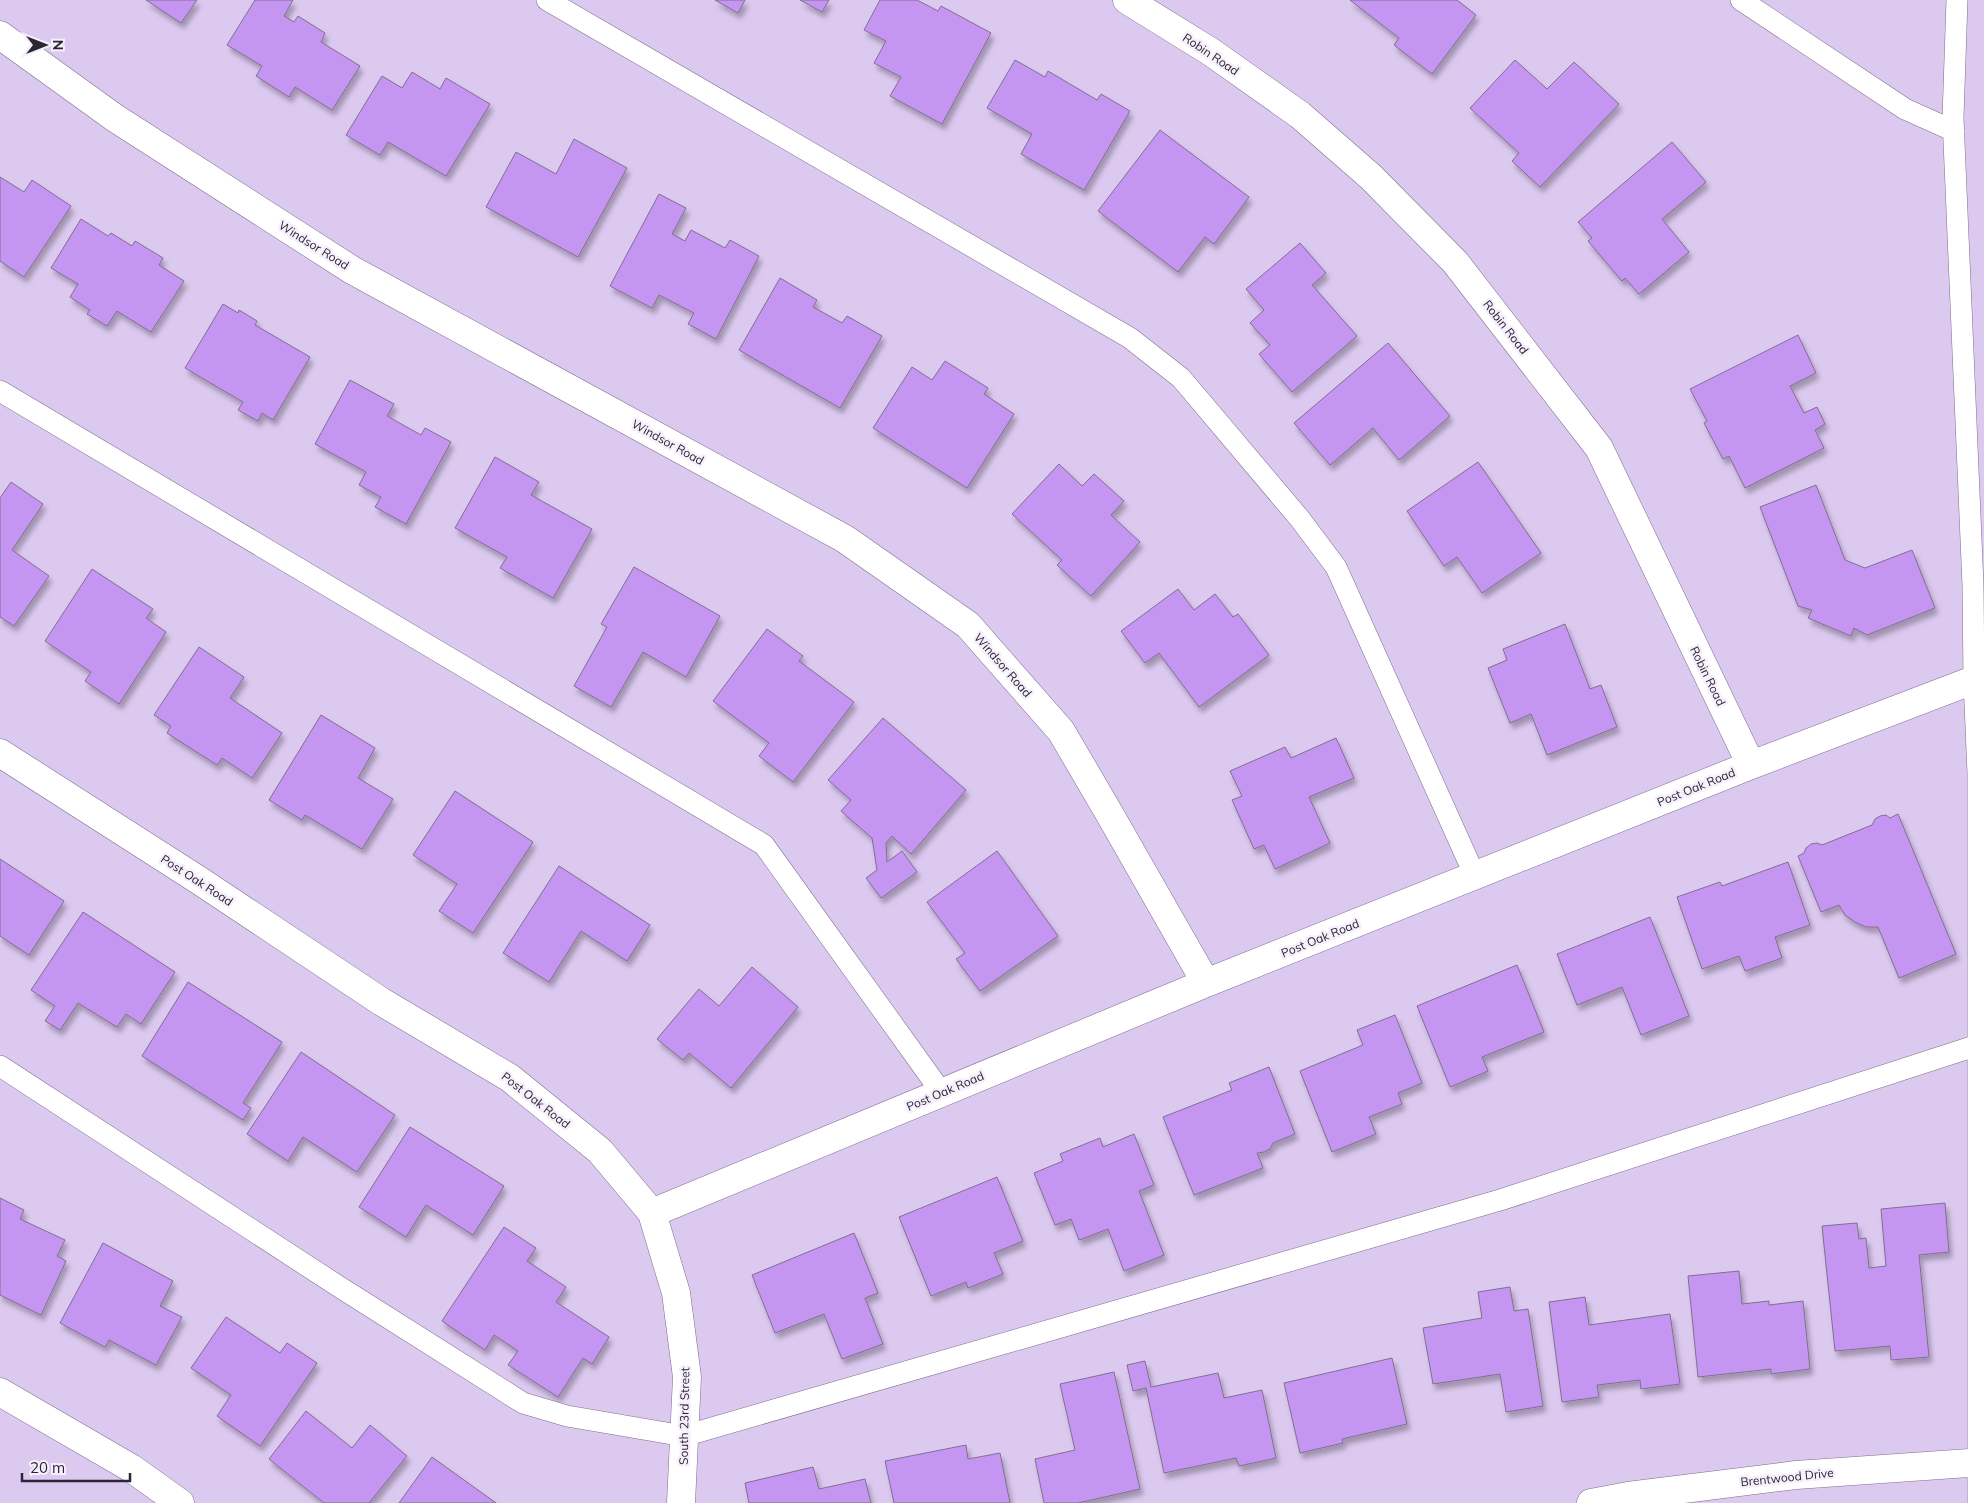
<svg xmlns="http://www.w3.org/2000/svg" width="1984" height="1503" font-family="Mulish,sans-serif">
<defs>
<filter id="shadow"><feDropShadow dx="3" dy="5.5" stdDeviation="2.5" flood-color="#0004"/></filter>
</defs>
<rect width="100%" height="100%" fill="#dcc9f0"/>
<path fill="#c596f1" stroke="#806e92" filter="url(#shadow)" d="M 146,0 L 197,0 L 181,23 Z
M 255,0 L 293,0 L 284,16 L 294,22 L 298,16 L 325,33 L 321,42 L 360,66 L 332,110 L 295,87 L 289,97 L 256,76 L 262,66 L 227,45 Z
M 715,0 L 745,0 L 738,13 Z
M 800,0 L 829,0 L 822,12 Z
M 880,0 L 917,0 L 938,11 L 941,6 L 991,33 L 942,124 L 890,96 L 901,77 L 874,63 L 886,41 L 864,30 Z
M 1350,0 L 1457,0 L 1476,15 L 1432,74 L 1394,45 L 1399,38 Z
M 1015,60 L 1045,77 L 1048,71 L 1097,100 L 1101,94 L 1130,111 L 1084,190 L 1021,154 L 1032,134 L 987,108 Z
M 1515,60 L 1547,89 L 1574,62 L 1619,104 L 1540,187 L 1512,161 L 1519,153 L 1470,108 Z
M 412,72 L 440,89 L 446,78 L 490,104 L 446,176 L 388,142 L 380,155 L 346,135 L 382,76 L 402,88 Z
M 1160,130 L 1249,197 L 1214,244 L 1205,237 L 1178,272 L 1098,211 Z
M 574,139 L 627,168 L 578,257 L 486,207 L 516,152 L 556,174 Z
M 1672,142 L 1706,182 L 1662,219 L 1689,252 L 1639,294 L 1625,278 L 1622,281 L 1588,241 L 1592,238 L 1578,222 Z
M 0,177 L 24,192 L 32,180 L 71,206 L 24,277 L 0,261 Z
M 659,194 L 686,208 L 672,234 L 685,241 L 691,230 L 725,248 L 730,240 L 759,256 L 716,339 L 688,324 L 694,313 L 659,295 L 652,308 L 610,286 Z
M 81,219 L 108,236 L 111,233 L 132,246 L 135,241 L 163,258 L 159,265 L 184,281 L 151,332 L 117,311 L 107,326 L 87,314 L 90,310 L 70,297 L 78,284 L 51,268 Z
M 1300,243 L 1326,273 L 1312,285 L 1357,336 L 1292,392 L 1259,354 L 1270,345 L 1250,323 L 1264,310 L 1246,289 Z
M 780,278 L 817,300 L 813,307 L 842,323 L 847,316 L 882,336 L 840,408 L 739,350 Z
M 223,304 L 238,313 L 239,310 L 257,321 L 255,325 L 310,357 L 273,420 L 262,413 L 258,421 L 238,410 L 243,402 L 185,368 Z
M 1798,335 L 1816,373 L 1790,386 L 1804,413 L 1817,407 L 1825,424 L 1815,430 L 1824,448 L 1745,488 L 1729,456 L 1723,459 L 1704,423 L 1707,421 L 1690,389 Z
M 1388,343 L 1450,416 L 1399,460 L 1373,428 L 1330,465 L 1294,423 Z
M 945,361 L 988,388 L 984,394 L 1014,414 L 967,488 L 873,428 L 912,367 L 932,380 Z
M 350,380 L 394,404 L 387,416 L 421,435 L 425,428 L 451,442 L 406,524 L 375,507 L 381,497 L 359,485 L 366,472 L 315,444 Z
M 495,457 L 539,482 L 531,495 L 592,529 L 553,598 L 500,568 L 507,557 L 455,528 Z
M 1478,462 L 1541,553 L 1482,593 L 1457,557 L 1444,566 L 1407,511 Z
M 1059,464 L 1082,486 L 1094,474 L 1124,501 L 1111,515 L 1140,542 L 1091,596 L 1057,565 L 1062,560 L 1012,514 Z
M 11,482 L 43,504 L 12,550 L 49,576 L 14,626 L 0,617 L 0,498 Z
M 1816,485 L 1845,560 L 1865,568 L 1912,550 L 1935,608 L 1867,635 L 1854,628 L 1851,636 L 1808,618 L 1812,610 L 1798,606 L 1760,507 Z
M 634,567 L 720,616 L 686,677 L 643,652 L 611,707 L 574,686 L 607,627 L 601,624 Z
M 92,569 L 153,609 L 146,618 L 166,632 L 119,704 L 85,681 L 91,672 L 45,641 Z
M 1178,589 L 1194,610 L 1215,594 L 1233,617 L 1238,614 L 1269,655 L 1199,707 L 1159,653 L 1145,663 L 1121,631 Z
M 1565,624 L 1590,689 L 1601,685 L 1617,727 L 1547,755 L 1531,714 L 1510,723 L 1488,668 L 1507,660 L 1503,649 Z
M 767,629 L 803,656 L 799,661 L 854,702 L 793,782 L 759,756 L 769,743 L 713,701 Z
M 199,647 L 244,677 L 230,698 L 282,733 L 252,778 L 222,758 L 217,765 L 167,733 L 171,726 L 154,715 Z
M 321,715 L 375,748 L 358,778 L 393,799 L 362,849 L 305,815 L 302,820 L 269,800 Z
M 883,718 L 966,790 L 911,854 L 892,836 L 886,843 L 887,862 L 902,851 L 917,872 L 881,898 L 866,878 L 877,870 L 872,838 L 841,811 L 851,800 L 828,780 Z
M 1336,738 L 1354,778 L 1309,797 L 1330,843 L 1275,869 L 1264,845 L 1254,849 L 1232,800 L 1242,796 L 1230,771 L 1285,747 L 1291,758 Z
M 455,791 L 533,842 L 473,933 L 439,911 L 457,884 L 413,855 Z
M 1898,814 L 1956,954 L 1899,978 L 1878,927 L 1866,927 L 1855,922 L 1845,915 L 1839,905 L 1821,912 L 1798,856 L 1804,853 L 1806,848 L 1811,844 L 1817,843 L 1822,845 L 1872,825 L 1875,819 L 1880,816 L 1886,815 L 1890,818 Z
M 997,851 L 1058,936 L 980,991 L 956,959 L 965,953 L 927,902 Z
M 0,859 L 64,901 L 29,955 L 0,936 Z
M 1788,862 L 1810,925 L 1775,937 L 1782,958 L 1745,971 L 1739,956 L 1702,969 L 1677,897 L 1720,882 L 1722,886 Z
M 559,866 L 650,925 L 627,961 L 581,931 L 549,982 L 503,953 Z
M 83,912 L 175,972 L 141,1024 L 126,1014 L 117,1027 L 78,1003 L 60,1030 L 45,1021 L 55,1006 L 31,990 Z
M 1650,917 L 1689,1016 L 1641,1035 L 1622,987 L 1577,1005 L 1557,954 Z
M 1517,965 L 1544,1032 L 1482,1057 L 1488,1071 L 1450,1087 L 1417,1006 Z
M 752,967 L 798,1007 L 731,1088 L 689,1053 L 683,1060 L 657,1039 L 699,989 L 719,1006 Z
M 188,982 L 282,1042 L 243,1103 L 251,1108 L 243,1120 L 142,1056 Z
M 1395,1015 L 1422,1083 L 1398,1093 L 1402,1104 L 1369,1117 L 1376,1134 L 1332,1152 L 1300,1071 L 1363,1045 L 1357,1030 Z
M 301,1052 L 395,1115 L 357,1172 L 303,1137 L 288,1161 L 247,1134 Z
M 1269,1067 L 1295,1134 L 1273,1143 L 1270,1149 L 1264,1152 L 1257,1153 L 1263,1168 L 1194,1195 L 1163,1117 L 1232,1090 L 1229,1083 Z
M 410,1127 L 504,1186 L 473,1235 L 426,1205 L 406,1237 L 359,1207 Z
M 1134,1134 L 1154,1185 L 1139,1191 L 1164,1255 L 1124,1271 L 1108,1229 L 1079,1240 L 1071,1219 L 1055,1225 L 1034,1173 L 1063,1161 L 1060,1154 L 1100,1138 L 1103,1147 Z
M 997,1177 L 1023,1241 L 994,1253 L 1003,1274 L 968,1288 L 966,1282 L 931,1296 L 899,1217 Z
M 0,1198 L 24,1210 L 20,1219 L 65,1240 L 57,1256 L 66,1261 L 41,1315 L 0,1295 Z
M 1945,1203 L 1949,1252 L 1919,1255 L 1929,1357 L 1891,1360 L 1890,1346 L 1835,1351 L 1822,1226 L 1857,1223 L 1859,1239 L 1866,1238 L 1869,1268 L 1886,1266 L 1881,1209 Z
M 504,1227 L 536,1248 L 527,1261 L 566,1287 L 556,1302 L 609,1337 L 592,1364 L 583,1358 L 558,1397 L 508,1365 L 518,1351 L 494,1335 L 485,1350 L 442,1321 Z
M 854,1233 L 878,1293 L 865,1298 L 883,1344 L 842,1359 L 824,1314 L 775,1333 L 752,1275 Z
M 103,1243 L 173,1281 L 160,1306 L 182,1317 L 156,1365 L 109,1340 L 105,1347 L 60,1323 Z
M 1739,1271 L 1742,1304 L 1769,1301 L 1769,1305 L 1803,1301 L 1810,1369 L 1771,1374 L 1771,1369 L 1698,1377 L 1688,1276 Z
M 1510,1287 L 1514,1311 L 1528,1309 L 1543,1406 L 1506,1412 L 1500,1374 L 1433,1384 L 1423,1328 L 1482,1318 L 1478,1292 Z
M 1585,1297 L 1589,1325 L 1670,1314 L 1680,1384 L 1641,1389 L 1640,1380 L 1597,1385 L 1599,1397 L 1562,1402 L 1549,1302 Z
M 226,1317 L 280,1353 L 287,1343 L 317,1363 L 260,1446 L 217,1416 L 231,1395 L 191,1368 Z
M 1392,1358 L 1407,1424 L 1342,1439 L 1343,1443 L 1300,1453 L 1284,1383 Z
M 1145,1361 L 1151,1387 L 1218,1373 L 1224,1398 L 1262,1390 L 1276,1458 L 1239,1466 L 1236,1458 L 1164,1473 L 1146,1388 L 1133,1391 L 1127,1365 Z
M 1114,1372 L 1140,1489 L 1078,1503 L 1044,1503 L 1035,1459 L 1075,1450 L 1060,1384 Z
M 306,1411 L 352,1448 L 370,1425 L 407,1456 L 369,1503 L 324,1503 L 269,1459 Z
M 966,1445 L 968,1459 L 1000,1453 L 1010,1503 L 894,1503 L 885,1461 Z
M 432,1457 L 496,1503 L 399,1503 Z
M 813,1467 L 819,1489 L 865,1479 L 871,1503 L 749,1503 L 745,1483 Z"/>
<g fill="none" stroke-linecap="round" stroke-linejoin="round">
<g stroke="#7e6d90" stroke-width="22">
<path id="lane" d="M 547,0 L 1130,338 L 1181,378 L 1300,519 L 1336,567 L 1475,876
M 1741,0 L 1905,109 L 1954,131
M 1957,0 L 1953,118 L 1973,586 L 1974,680 L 1978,774 L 1978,1503
M 0,391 L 764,845 L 942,1093
M 0,1066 L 338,1286 L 523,1403 L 567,1416 L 684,1436 L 1500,1200 L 1978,1045"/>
</g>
<g stroke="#7e6d90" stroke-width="29">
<path id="street" d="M 1127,0 L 1211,52 L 1300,115 L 1371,177 L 1455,262 L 1599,448 L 1751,765
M 0,35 L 115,118 L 352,270 L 845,539 L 968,625 L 1061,731 L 1109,813 L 1206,983
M 652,1213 L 1206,983 L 1751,765 L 1984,676
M 0,1392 L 131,1468 L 180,1503
M 1591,1503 L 1628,1496 L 1796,1475 L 1984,1462"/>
</g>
<g stroke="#7e6d90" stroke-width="29">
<path id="secondary" d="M 0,753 L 200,881 L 382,1002 L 510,1078 L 600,1151 L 652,1213 L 676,1293 L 687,1377 L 681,1503"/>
</g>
<use href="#lane" stroke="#fff" stroke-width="21"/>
<use href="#street" stroke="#fff" stroke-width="28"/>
<use href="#secondary" stroke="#fff" stroke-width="28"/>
</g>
<g text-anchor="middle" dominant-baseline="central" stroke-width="5" stroke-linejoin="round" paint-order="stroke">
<g font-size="12" fill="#2c2534" stroke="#f6f0fc">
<text transform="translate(1211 54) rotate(34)">Robin Road</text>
<text transform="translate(314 245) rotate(32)">Windsor Road</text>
<text transform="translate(1506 327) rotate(52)">Robin Road</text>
<text transform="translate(668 442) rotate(29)">Windsor Road</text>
<text transform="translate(1003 665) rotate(49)">Windsor Road</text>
<text transform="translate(1708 676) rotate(64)">Robin Road</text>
<text transform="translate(1696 787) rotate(-22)">Post Oak Road</text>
<text transform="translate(197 880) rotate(33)">Post Oak Road</text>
<text transform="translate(1320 938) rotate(-22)">Post Oak Road</text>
<text transform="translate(945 1091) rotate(-23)">Post Oak Road</text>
<text transform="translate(536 1100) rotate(38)">Post Oak Road</text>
<text transform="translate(684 1416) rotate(-89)">South 23rd Street</text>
<text transform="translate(1787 1477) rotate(-6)">Brentwood Drive</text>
</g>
</g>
<g transform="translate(45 45) rotate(90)" stroke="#f6f0fc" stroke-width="4" paint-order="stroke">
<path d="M0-4L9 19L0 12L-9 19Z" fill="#2c2534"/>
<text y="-8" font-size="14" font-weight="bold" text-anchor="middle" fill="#2c2534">N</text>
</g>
<path d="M22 1473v8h108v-8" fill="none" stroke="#2c2534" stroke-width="2.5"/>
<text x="30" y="1473" font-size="15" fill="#2c2534" stroke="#f6f0fc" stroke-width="4" paint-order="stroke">20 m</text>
</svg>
